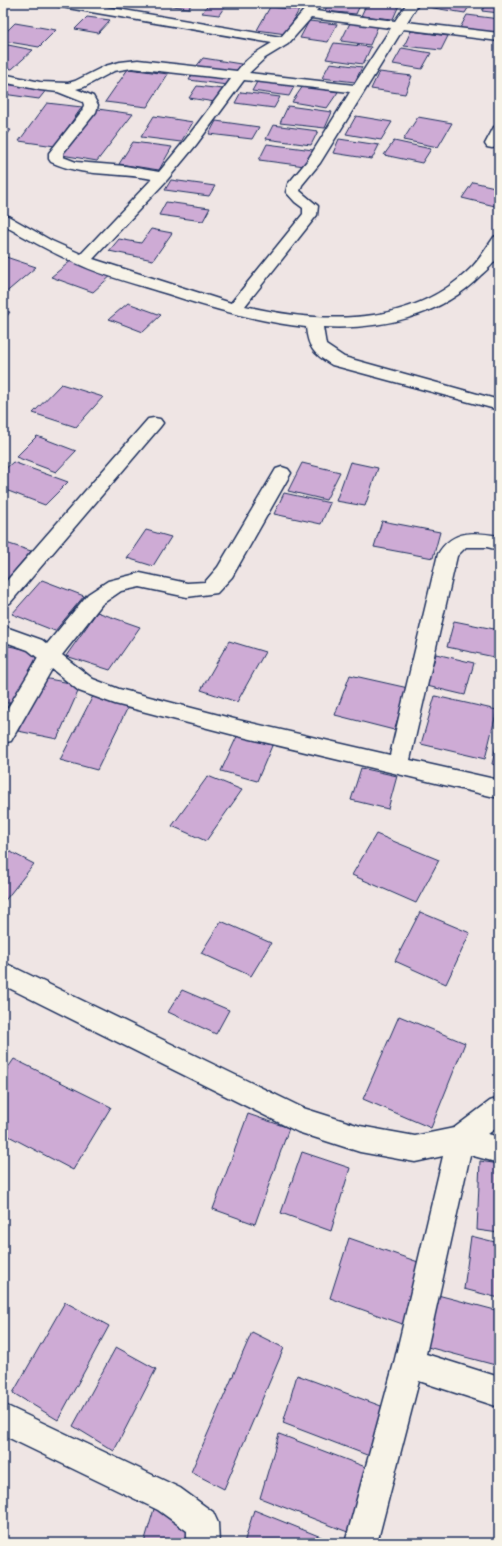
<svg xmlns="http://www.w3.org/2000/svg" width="502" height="1546" font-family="Mali,sans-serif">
<rect width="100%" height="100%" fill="#efe5e4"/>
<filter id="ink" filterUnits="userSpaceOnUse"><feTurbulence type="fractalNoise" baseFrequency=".025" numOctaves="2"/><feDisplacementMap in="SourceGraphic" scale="8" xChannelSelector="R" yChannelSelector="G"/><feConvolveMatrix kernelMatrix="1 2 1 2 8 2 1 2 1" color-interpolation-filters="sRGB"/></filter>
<g filter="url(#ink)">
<path fill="#ceabd5" stroke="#1b2f5e" d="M 166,3 L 192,3 L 189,8 L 164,5 Z
M 209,3 L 227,3 L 219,15 L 202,13 Z
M 328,3 L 361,3 L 356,14 L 325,11 Z
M 367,3 L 400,3 L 393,19 L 361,16 Z
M 429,3 L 455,3 L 470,5 L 465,13 L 427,7 Z
M 486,3 L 499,4 L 499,13 L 482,11 Z
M 270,7 L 299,10 L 286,34 L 257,30 Z
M 467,15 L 499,19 L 499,34 L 460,28 Z
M 87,17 L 110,20 L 98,33 L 75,29 Z
M 309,21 L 337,24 L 328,42 L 300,38 Z
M 15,23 L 56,30 L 39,47 L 3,41 L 3,35 Z
M 350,23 L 378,26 L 370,45 L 341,41 Z
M 411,31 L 448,36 L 441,50 L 404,46 Z
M 334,43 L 371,47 L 363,64 L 326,59 Z
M 3,44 L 33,50 L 12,69 L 3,67 Z
M 402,48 L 431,53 L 422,69 L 393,64 Z
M 203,58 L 241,64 L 234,74 L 195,68 Z
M 330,63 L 362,67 L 355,82 L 322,78 Z
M 128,69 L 168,74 L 147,107 L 105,102 Z
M 195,70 L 233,75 L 227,85 L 189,80 Z
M 379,72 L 412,76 L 405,94 L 371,89 Z
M 258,80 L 295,85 L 289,96 L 252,91 Z
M 4,84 L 47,89 L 39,99 L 3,94 Z
M 197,86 L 223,89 L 215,102 L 189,98 Z
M 303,86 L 338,92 L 327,108 L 292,102 Z
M 241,92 L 280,97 L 274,108 L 235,103 Z
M 47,103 L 82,107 L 55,146 L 19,141 Z
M 288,106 L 332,112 L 325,128 L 280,123 Z
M 98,109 L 133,114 L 97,161 L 62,155 Z
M 154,116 L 193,122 L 181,142 L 141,137 Z
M 356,116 L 392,122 L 381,140 L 346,134 Z
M 418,117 L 452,123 L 438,147 L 403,140 Z
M 216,121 L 259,127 L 252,139 L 209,134 Z
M 273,125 L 318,131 L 311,145 L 266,139 Z
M 3,129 L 11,130 L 3,140 Z
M 339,139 L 379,145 L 372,159 L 333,153 Z
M 394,141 L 431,149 L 422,163 L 384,155 Z
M 133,142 L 172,147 L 159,170 L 119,164 Z
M 267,144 L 313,150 L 305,166 L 259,160 Z
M 171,180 L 215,186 L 209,196 L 165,190 Z
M 473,182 L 499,188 L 499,207 L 462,198 Z
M 166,202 L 210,208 L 203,221 L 159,215 Z
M 151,229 L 172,233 L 153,260 L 109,251 L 119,239 L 141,243 Z
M 3,256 L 36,267 L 3,295 Z
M 72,260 L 113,274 L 93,292 L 51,277 Z
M 128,303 L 161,315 L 143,332 L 109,319 Z
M 3,311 L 10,312 L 3,321 Z
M 61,384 L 103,397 L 76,427 L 33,413 Z
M 37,436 L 76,451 L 56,472 L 16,457 Z
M 13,462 L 68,482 L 45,505 L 3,489 L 3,471 Z
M 350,462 L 378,468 L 365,506 L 336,501 Z
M 302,463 L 340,472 L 326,500 L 288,491 Z
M 284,493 L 330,503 L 321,524 L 274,514 Z
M 382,521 L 440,532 L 433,558 L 374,547 Z
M 146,530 L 171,537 L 153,566 L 127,558 Z
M 3,542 L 31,551 L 3,584 Z
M 42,580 L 84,596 L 55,631 L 12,614 Z
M 97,612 L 140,627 L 110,670 L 66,656 Z
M 454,621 L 499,630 L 499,658 L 447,647 Z
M 229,641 L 265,652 L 237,702 L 201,690 Z
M 4,645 L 39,652 L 13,704 L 3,702 L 3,648 Z
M 436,654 L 474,663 L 465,695 L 427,686 Z
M 350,675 L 408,688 L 394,730 L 335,715 Z
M 43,678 L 81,685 L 57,739 L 18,731 Z
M 94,694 L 130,703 L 97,770 L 60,760 Z
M 435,696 L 497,710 L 485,759 L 421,744 Z
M 239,732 L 274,741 L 257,781 L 221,771 Z
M 499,733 L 499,766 L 492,764 Z
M 361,768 L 397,776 L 388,809 L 351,800 Z
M 208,776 L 242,790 L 206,841 L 172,826 Z
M 376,834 L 439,860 L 416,903 L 352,875 Z
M 3,848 L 34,864 L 3,903 Z
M 420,912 L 470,933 L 446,984 L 395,961 Z
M 221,921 L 271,943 L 251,976 L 201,953 Z
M 182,990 L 229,1010 L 216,1034 L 168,1012 Z
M 399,1016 L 465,1043 L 431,1128 L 363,1099 Z
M 14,1059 L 111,1107 L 73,1170 L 3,1133 L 3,1075 Z
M 248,1114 L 289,1128 L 255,1224 L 213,1209 Z
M 302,1152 L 350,1168 L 331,1231 L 281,1213 Z
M 480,1161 L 499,1164 L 499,1233 L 477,1230 Z
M 471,1236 L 499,1243 L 499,1298 L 464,1289 Z
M 349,1238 L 424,1264 L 408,1326 L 330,1298 Z
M 430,1293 L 499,1311 L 499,1366 L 420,1345 Z
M 65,1302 L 109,1326 L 58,1420 L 13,1393 Z
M 252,1332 L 284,1348 L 224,1489 L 191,1472 Z
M 116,1347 L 156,1369 L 114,1451 L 73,1426 Z
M 297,1375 L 392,1410 L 380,1460 L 283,1423 Z
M 279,1434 L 376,1471 L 358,1536 L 260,1498 Z
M 154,1509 L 198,1525 L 192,1543 L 144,1543 Z
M 254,1510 L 336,1543 L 244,1543 Z"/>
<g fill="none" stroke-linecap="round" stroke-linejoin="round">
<g stroke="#1b2f5e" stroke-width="3">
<path id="minor" d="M 56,3 L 83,3 L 281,37 L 310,3 L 323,3 L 316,11 L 395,21 L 407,3 L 419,3 L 407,22 L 499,33 L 499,41 L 403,29 L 320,163 L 302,185 L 300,191 L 318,206 L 317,215 L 245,306 C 322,324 413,328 473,266 C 481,257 487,247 494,237 L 499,235 C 499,241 500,249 499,254 C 496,262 487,270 481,275 C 441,317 379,330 323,327 L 326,345 L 344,357 L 499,400 L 499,410 L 332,365 C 314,354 308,348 306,327 C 259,322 213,309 168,294 C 139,285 106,277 78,264 C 52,253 28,239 3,225 L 3,215 L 8,216 L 52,241 L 81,254 L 152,179 C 119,172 82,177 51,162 L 49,159 L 49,153 L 82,111 L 84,105 L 83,102 L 58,92 L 40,90 L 3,82 L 3,74 L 40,82 L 68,83 L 75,81 L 105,66 L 120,62 L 138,60 L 237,71 C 247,58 258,51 272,43 L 62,7 L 58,6 ZM 311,18 L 391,28 L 354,85 L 249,73 L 265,58 L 288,44 ZM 132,68 L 231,79 L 186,139 L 159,172 L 125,166 L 76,162 L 63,157 L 63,153 L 96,112 L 98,105 L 93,96 L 76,89 L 84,87 L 114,71 ZM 244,80 L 350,92 L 307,161 L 288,184 L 286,192 L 295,202 L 303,208 L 303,214 L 231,303 L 93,259 L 167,180 L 196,145 Z
M 499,126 L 499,144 L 497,147 L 492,148 L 487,147 L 485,144 L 494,127 Z
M 154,418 L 160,419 L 163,423 L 160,427 L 10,603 L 3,605 L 3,585 L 148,419 Z
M 282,467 L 288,469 L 291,473 L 232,577 L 217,593 L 187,597 L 140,587 L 121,591 L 102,604 L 62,655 L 93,679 L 119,689 L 238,720 L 390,755 L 438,554 C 453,529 474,532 499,536 L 499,550 L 487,547 L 466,547 L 457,556 L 410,760 L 499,780 L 499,798 L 238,736 L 115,704 L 79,691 L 52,669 L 11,741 L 3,743 L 3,716 L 38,658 L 28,650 L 3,641 L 3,626 L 42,640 L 47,644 L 88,594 L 108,581 L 140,573 L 187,583 L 205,582 L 218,567 L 276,469 Z
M 3,962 L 303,1108 L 360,1126 L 415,1136 L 454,1128 L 490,1101 L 499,1098 L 499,1126 L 488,1134 L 499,1137 L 499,1163 L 470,1155 L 426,1354 L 499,1377 L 499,1407 L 419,1381 L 377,1543 L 345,1543 L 394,1363 L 443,1156 L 415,1162 L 360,1152 L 298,1132 L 3,985 Z
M 3,1404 L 180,1488 L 213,1512 L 218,1523 L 219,1543 L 187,1543 L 187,1531 L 158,1510 L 3,1435 Z"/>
</g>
<use href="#minor" fill="#f7f3e8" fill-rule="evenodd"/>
</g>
</g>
<rect width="502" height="1546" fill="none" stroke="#f7f3e8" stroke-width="16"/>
<rect x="8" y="8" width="486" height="1530" fill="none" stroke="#1b2f5e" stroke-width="1.5" filter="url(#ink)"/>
</svg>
